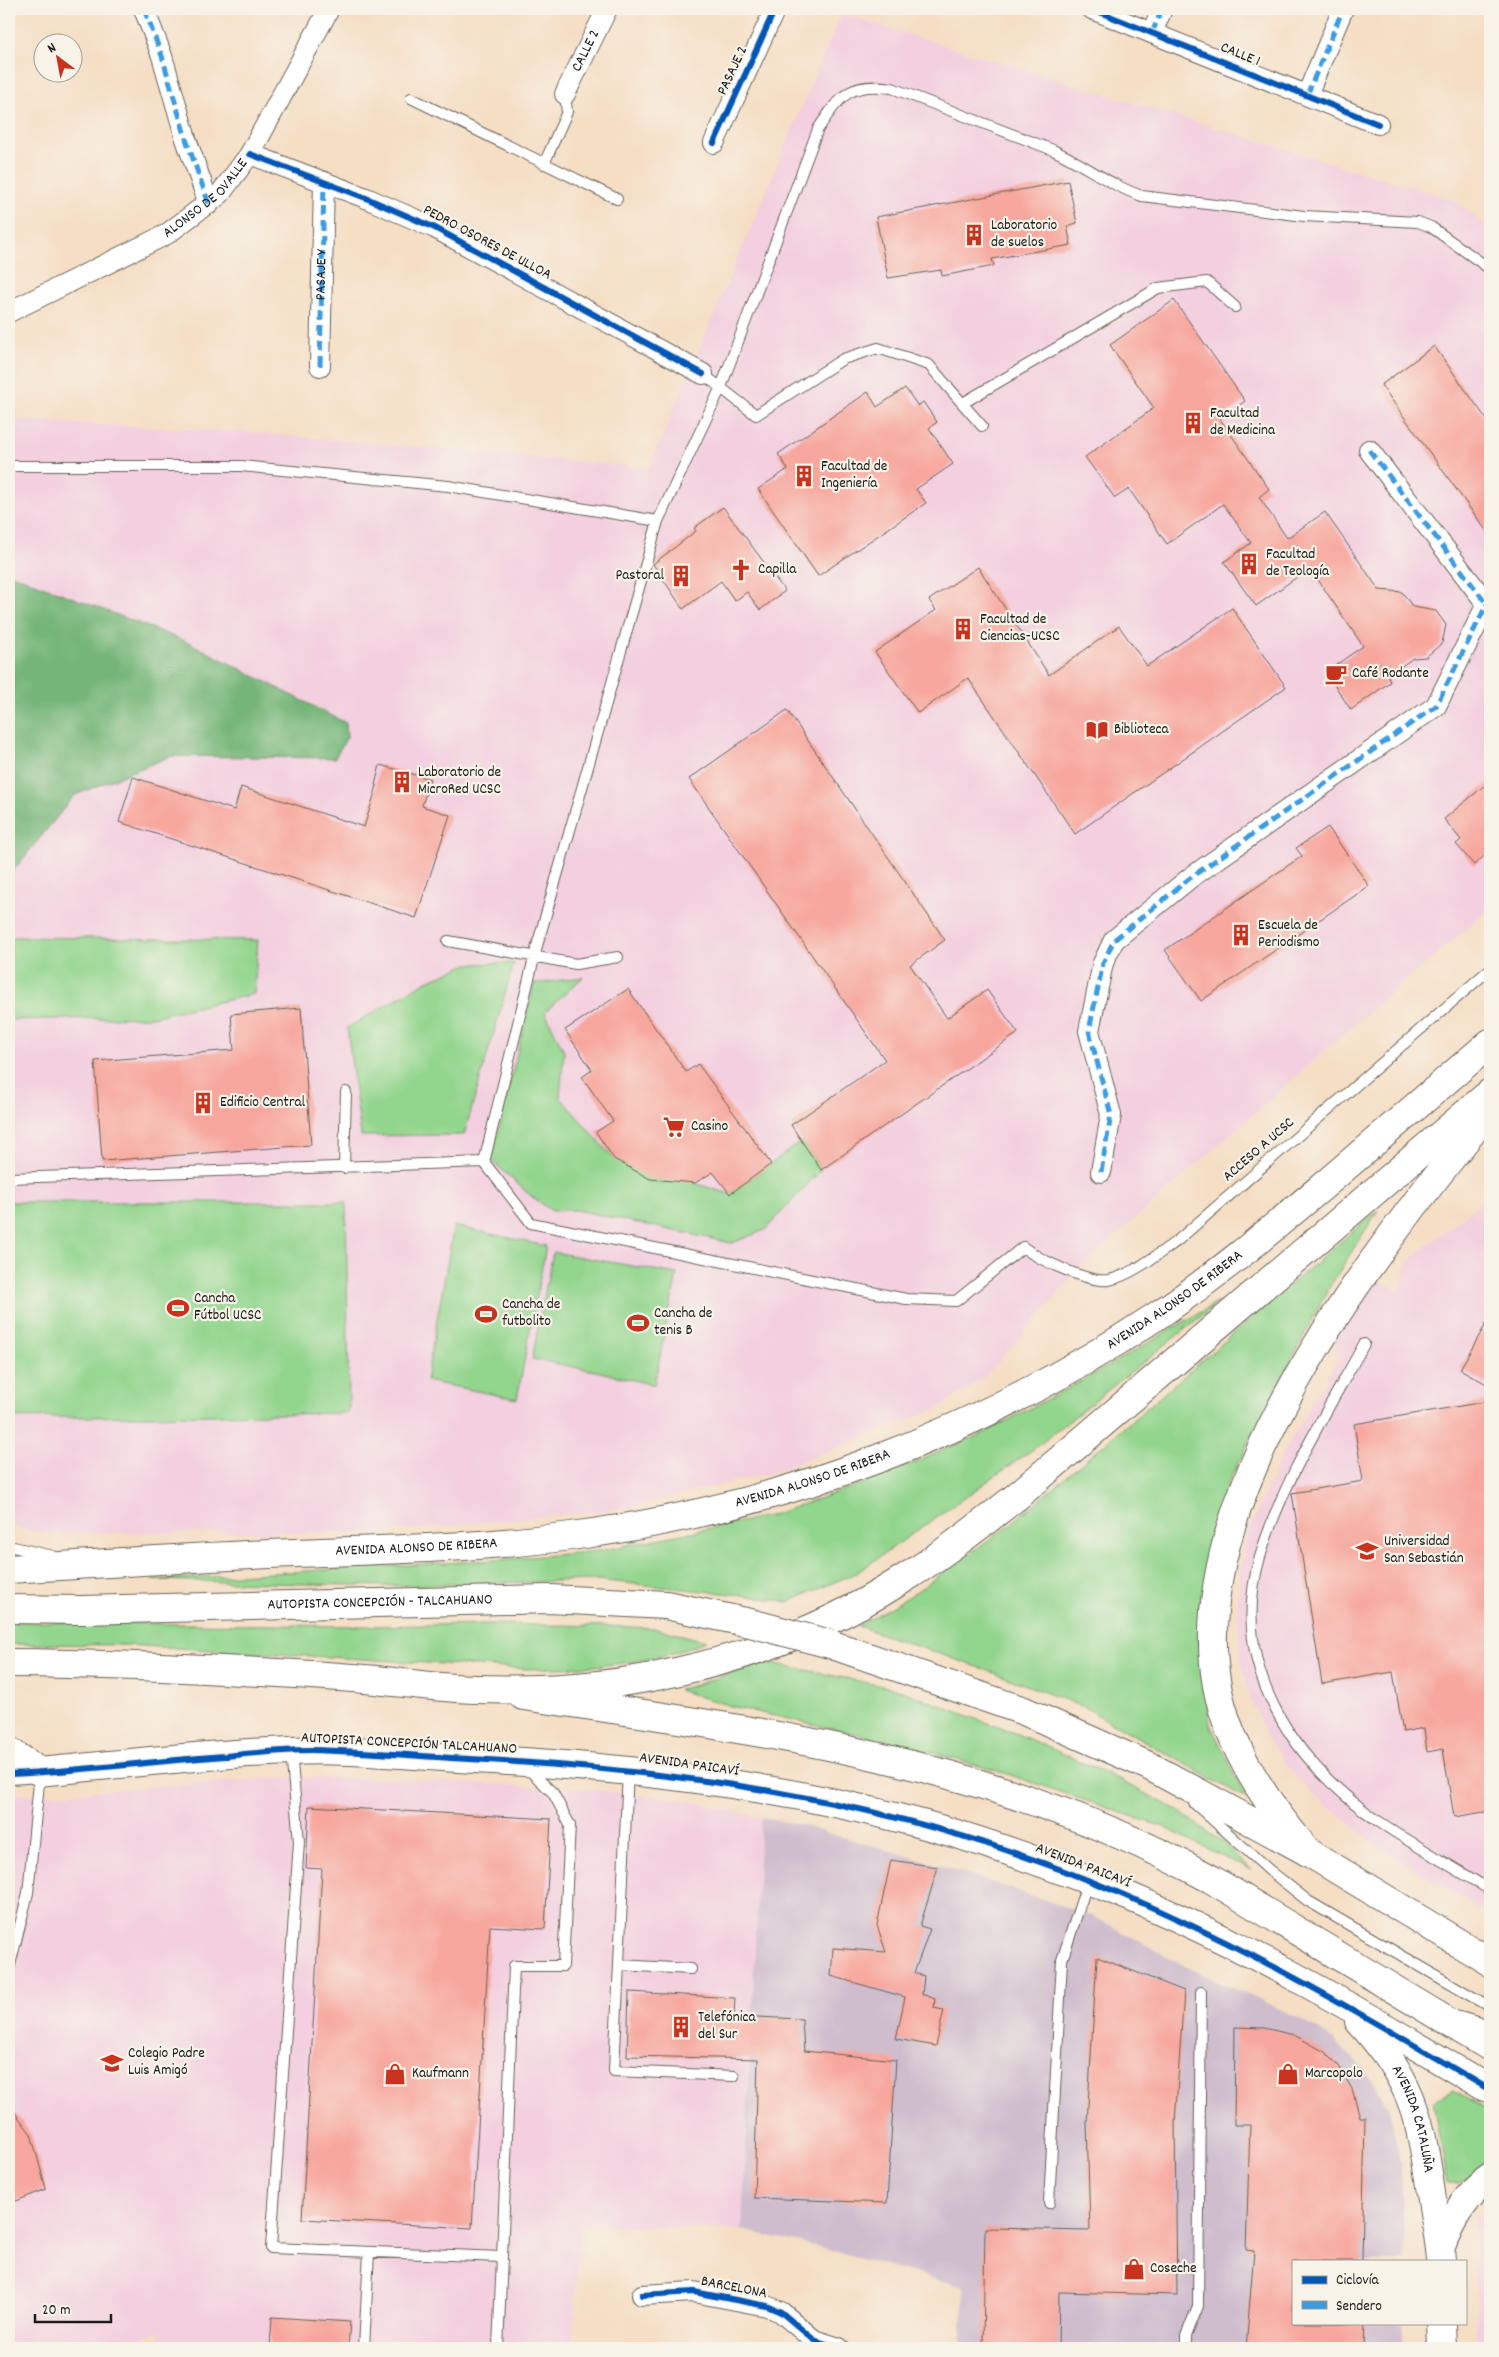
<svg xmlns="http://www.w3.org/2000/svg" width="1499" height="2357" font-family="Dekko,sans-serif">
<rect width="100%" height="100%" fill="#f7f3e8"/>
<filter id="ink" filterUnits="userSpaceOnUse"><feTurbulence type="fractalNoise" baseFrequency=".02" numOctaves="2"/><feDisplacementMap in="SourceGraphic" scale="10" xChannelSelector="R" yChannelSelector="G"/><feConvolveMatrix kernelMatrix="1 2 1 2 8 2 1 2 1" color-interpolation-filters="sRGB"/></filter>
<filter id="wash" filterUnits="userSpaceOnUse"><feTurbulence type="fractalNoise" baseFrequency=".0096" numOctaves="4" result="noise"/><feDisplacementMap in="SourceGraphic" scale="20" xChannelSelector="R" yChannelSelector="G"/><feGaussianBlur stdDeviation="1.12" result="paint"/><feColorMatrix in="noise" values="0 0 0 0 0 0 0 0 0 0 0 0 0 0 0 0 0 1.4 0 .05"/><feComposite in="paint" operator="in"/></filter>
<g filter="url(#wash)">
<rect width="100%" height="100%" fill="#f5dec4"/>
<path fill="#f3cfdf" d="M 841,14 L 1453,200 L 1490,228 L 1490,909 L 1384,998 L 1073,1274 L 1066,1285 L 985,1377 L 937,1409 L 774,1472 L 620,1509 L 380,1532 L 40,1533 L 9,1526 L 9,420 L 246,432 L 649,468 Z
M 1490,1196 L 1490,1915 L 1382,1849 L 1311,1793 L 1288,1768 L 1268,1738 L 1252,1704 L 1241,1660 L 1237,1614 L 1240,1570 L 1248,1532 L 1283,1453 L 1339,1357 L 1334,1339 L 1373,1277 L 1399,1291 L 1409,1260 Z
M 271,1778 L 396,1779 L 595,1790 L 686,1800 L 761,1818 L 742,2230 L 580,2225 L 572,2348 L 159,2348 L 161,2331 L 115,2348 L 9,2348 L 9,1794 L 59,1794 Z
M 1475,2216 L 1490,2216 L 1490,2348 L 1477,2348 Z"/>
<path fill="#cfbdce" d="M 761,1818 L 794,1823 L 945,1867 L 1093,1916 L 1187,1967 L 1301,2019 L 1334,2040 L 1358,2063 L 1376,2087 L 1390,2112 L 1401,2168 L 1405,2261 L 1293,2261 L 1293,2323 L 1404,2323 L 1404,2348 L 961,2348 L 964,2287 L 824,2248 L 742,2230 Z"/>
<path fill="#92d58d" stroke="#577854" d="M 9,937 L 258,940 L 254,994 L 152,1017 L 9,1020 Z
M 514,963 L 464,1135 L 361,1136 L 347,1028 L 427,981 L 468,964 Z
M 583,977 L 545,1012 L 564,1051 L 560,1097 L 614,1159 L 730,1194 L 802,1141 L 821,1170 L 765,1230 L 732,1243 L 576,1210 L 552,1211 L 531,1196 L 491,1160 L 534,984 Z
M 9,1202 L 346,1202 L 349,1413 L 9,1418 Z
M 1378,1210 L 1327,1291 L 1228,1483 L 1207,1578 L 1199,1633 L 1210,1724 L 1247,1799 L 1084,1707 L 989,1671 L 858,1626 L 910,1596 L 1011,1524 Z
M 454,1226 L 546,1246 L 517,1399 L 426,1381 Z
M 553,1252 L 677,1274 L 654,1385 L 600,1372 L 532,1359 Z
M 1223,1299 L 1035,1448 L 858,1572 L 788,1602 L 742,1595 L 596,1580 L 385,1586 L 152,1580 L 495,1560 L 599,1551 L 769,1516 L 878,1478 L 984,1433 L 1107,1367 Z
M 9,1622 L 360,1626 L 491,1624 L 606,1626 L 654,1628 L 706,1641 C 651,1666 588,1667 528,1669 L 126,1645 L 9,1644 Z
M 768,1662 L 897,1689 L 1022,1736 L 1100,1770 L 1177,1810 L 1225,1844 L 1251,1870 L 1163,1827 L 1004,1773 L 898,1743 L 734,1707 L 678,1690 Z
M 1454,2090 L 1490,2112 L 1490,2160 C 1474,2172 1468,2186 1447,2183 L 1433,2102 Z"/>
<path fill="#75b678" stroke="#48694a" d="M 9,573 L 190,643 L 346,723 L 347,737 L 335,758 L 171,756 L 75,795 L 9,876 Z"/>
<g id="blocks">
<path fill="#f7a79e" d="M 1068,181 L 1077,223 L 1067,226 L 1071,245 L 992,259 L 994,266 L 942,276 L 941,270 L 888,278 L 876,217 Z
M 1174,300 L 1245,401 L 1220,419 L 1269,489 L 1259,497 L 1287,538 L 1325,512 L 1379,590 L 1402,592 L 1413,607 L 1436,611 L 1446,625 L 1442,643 L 1426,657 L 1413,658 L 1388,676 L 1390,682 L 1351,710 L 1326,672 L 1363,646 L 1310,568 L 1256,606 L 1224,562 L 1251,543 L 1223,504 L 1167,544 L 1129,489 L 1115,498 L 1085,457 L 1154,408 L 1110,345 Z
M 1434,346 L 1490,424 L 1490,536 L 1381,385 Z
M 905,388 L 918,406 L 923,402 L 937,422 L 929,428 L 953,464 L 916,489 L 926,503 L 818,576 L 758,489 L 788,469 L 778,454 L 868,392 L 877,407 Z
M 723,507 L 785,591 L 760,610 L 747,592 L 735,601 L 721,581 L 683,609 L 653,564 L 696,531 L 694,528 Z
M 978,567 L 1049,675 L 1119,626 L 1147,666 L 1232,608 L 1286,687 L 1075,834 L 968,678 L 918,713 L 875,652 L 936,610 L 929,600 Z
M 787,710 L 945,940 L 910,965 L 947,1018 L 987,990 L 1018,1033 L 821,1170 L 791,1125 L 885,1060 L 689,779 Z
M 380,765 L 430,779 L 422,806 L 450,815 L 416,918 L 119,822 L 133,777 L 234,810 L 241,787 L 364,827 L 377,786 L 375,785 Z
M 1490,781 L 1490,851 L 1474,865 L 1456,844 L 1461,840 L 1444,819 Z
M 1328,827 L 1369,886 L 1201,1001 L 1165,950 L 1302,856 L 1296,848 Z
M 628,989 L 686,1072 L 698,1064 L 771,1164 L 730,1194 L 713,1172 L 695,1183 L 650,1179 L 614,1159 L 596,1132 L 613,1121 L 582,1077 L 592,1070 L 565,1030 Z
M 301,1008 L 311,1145 L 102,1161 L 95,1061 L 234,1050 L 231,1014 Z
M 1490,1317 L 1490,1386 L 1460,1369 Z
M 1490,1401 L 1490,1742 L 1486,1742 L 1490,1767 L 1490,1811 L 1454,1817 L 1443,1749 L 1427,1752 L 1424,1728 L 1403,1732 L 1393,1672 L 1322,1684 L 1292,1493 L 1363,1481 L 1354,1424 Z
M 309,1806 L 551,1819 L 545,1929 L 490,1926 L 472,2228 L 302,2219 L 322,1869 L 306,1868 Z
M 891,1860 L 938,1867 L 920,1926 L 930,1929 L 914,1973 L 924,1976 L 922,1994 L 935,1999 L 934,2008 L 944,2010 L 936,2046 L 896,2039 L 905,1997 L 831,1976 L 833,1948 L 886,1952 L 877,1925 Z
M 1097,1957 L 1184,1991 L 1175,2123 L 1177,2295 L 1059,2292 L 1058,2348 L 983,2348 L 985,2228 L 1090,2230 L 1087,2122 Z
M 629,1992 L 735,1998 L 734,2016 L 802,2019 L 804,2051 L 896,2060 L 887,2203 L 754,2198 L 758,2059 L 627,2056 Z
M 1235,2027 L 1264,2028 L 1294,2035 L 1325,2052 L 1339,2066 L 1352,2089 L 1360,2117 L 1365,2117 L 1362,2261 L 1293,2261 L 1293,2323 L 1365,2323 L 1364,2348 L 1246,2348 L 1254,2251 L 1246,2250 L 1250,2125 L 1234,2125 Z
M 9,2105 L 31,2134 L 46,2189 L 9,2204 Z
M 272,2317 L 350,2322 L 348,2348 L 270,2348 Z"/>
</g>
</g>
<g filter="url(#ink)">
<use href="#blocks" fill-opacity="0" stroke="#686057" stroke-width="1"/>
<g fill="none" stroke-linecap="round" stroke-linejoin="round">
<g stroke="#686057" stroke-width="12">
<path id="lane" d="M 411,98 L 617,199
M 544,164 L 567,112 L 565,94
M 1490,269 L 1431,227 L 1418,222 L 1304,216 L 1142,196 C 1109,185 1084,164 1053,150 L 892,88 C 849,82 841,95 818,129 L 721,387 L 658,521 L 537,946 L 484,1162 L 531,1223 L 906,1299 L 956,1301 L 1023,1247 C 1039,1260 1089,1283 1109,1280 C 1130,1276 1160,1253 1177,1241 L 1490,969
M 703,374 L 756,415 L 843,359 L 878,348 L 929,365 L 982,426
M 963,403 L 1158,288 L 1207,282 L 1235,307
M 9,466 L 241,466 L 448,486 L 658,521
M 448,941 L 576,964 L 618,957
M 344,1168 L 346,1092
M 9,1178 L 484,1162
M 1364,1344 C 1327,1412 1282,1482 1260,1557 C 1228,1666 1291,1760 1378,1821 C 1414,1845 1453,1867 1490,1890
M 9,1546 L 53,1556
M 291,1751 L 299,1842 L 271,2248 L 502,2257 L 514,1966 L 563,1966 L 570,1825 L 553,1793 L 526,1767
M 628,1771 L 614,2071 L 734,2076
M 1194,1803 L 1269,1870 L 1308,1901 L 1490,2007
M 619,1965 L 691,1969
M 9,1969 L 28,1893 L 40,1773
M 1460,2017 L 1490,2026
M 1049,2203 L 1062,1960 L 1088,1881
M 364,2348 L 369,2252
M 498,2348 L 502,2257
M 1186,2348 L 1186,2336 L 1198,2306 L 1201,1992"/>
</g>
<g stroke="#686057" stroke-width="22">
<g id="street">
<path d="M 144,9 L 162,56 L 186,139 L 209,204"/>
<path d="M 1092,9 L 1378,124"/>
<path d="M 1152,33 L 1162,9"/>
<path id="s1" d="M 565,94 L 607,9"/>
<path d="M 1307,95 L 1343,9"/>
<path d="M 714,143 L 775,9"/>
<path d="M 250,154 L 366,198 L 435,228 L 703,374"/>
<path id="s2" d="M 9,312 L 167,234 L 220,194 L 250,154 L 329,9"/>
<path id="s3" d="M 320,366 L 324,182"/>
<path d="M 1369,450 L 1487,604"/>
<path d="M 1101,1172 L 1111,1115 L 1089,1031 L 1103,963 L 1114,940 L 1190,878 L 1436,706 L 1487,604"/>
<path d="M 9,1774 L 40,1772"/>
<path d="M 642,2295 L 694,2292 L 767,2306 L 781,2312 L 814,2340 L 839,2348"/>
</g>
</g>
<g stroke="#686057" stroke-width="30">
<g id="secondary">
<path d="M 40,1772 C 123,1764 207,1754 291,1751 C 346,1748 403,1755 458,1758 C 613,1766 768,1782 918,1823 C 975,1838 1030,1858 1085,1879 C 1226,1932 1361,2012 1490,2090"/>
<path id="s4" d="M 1359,2021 C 1415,2082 1421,2121 1432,2200 C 1435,2221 1440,2240 1441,2261"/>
<path d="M 1440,2249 C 1450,2221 1465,2195 1490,2178"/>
<path d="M 1441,2323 L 1442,2348"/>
</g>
</g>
<g stroke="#686057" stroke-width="30">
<g id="primary">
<path id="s5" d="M 9,1609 L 80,1610 L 550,1599 L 666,1605 L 750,1623"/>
<path d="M 830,1644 L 1024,1711 L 1149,1766 L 1308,1852 L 1490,1962"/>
<path d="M 523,1696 C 763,1731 995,1761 1211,1879 L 1490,2047"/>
</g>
</g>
<g stroke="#686057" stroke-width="30">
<g id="highway">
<path id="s6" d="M 9,1569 C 96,1564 183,1558 270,1554 C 370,1550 471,1549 571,1536 C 778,1509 982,1432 1155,1317 C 1217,1276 1272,1229 1329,1181 C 1382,1135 1436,1089 1490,1043"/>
<path d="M 9,1663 C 124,1664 239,1670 353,1678 C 394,1681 434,1688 475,1689 C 543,1691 614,1687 680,1671 C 757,1654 834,1623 900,1581 C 941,1556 979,1526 1016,1497 L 1490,1093"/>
<path d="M 9,1751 L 40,1772"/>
<path d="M 1308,1852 C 1267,1804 1229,1749 1217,1686 C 1182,1494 1375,1250 1490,1110"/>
</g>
</g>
<use href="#lane" stroke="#fff" stroke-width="10"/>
<use href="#street" stroke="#fff" stroke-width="20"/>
<use href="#secondary" stroke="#fff" stroke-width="28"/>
<use href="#primary" stroke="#fff" stroke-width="28"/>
<use href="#highway" stroke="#fff" stroke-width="28"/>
<g stroke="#686057" stroke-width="30" stroke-linecap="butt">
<path id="primary-bridge" d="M 750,1623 L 830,1644"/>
</g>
<use href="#primary-bridge" stroke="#fff" stroke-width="28"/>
<path stroke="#3c9bdf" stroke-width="5" stroke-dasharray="10 5" stroke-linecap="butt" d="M 144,9 L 162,56 L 186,139 L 209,204
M 1152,33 L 1162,9
M 1307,95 L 1343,9
M 320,366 L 324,182
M 1369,450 L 1487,604
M 1101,1172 L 1111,1115 L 1089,1031 L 1103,963 L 1114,940 L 1190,878 L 1436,706 L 1487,604"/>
<g stroke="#f7f3e8" stroke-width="9">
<path id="cycleway" d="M 1092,9 L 1378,124
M 714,143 L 775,9
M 250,154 L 366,198 L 435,228 L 703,374
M 9,1774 C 81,1771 154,1761 226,1756 C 254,1753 283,1750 311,1750 C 358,1751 405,1755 451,1758 C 673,1769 883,1797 1090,1881 C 1230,1937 1361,2013 1490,2090
M 642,2295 L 694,2292 L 767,2306 L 781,2312 L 814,2340 L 839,2348"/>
</g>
<use href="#cycleway" stroke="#0057b8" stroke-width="6"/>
</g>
</g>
<defs>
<g id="building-bare" transform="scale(1.725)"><path d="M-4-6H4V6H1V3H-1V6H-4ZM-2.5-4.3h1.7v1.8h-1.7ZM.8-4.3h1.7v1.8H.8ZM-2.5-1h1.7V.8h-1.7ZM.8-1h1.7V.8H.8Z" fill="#c8321e" stroke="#f7f3e8" stroke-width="2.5" paint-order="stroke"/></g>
<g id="church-bare" transform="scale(1.725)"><path d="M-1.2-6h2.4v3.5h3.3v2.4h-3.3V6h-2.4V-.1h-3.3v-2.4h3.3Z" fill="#c8321e" stroke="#f7f3e8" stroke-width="2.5" paint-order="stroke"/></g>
<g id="cafe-bare" transform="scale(1.725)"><path d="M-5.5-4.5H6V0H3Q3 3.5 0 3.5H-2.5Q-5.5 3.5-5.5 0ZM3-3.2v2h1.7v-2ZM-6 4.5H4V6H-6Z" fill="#c8321e" stroke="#f7f3e8" stroke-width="2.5" paint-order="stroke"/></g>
<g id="library-bare" transform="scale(1.725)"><path d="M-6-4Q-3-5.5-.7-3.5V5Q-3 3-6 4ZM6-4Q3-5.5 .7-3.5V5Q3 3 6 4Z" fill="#c8321e" stroke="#f7f3e8" stroke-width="2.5" paint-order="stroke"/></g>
<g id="supermarket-bare" transform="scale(1.725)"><path d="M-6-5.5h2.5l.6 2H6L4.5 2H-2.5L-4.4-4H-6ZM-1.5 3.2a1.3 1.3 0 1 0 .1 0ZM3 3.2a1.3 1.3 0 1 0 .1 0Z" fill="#c8321e" stroke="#f7f3e8" stroke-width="2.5" paint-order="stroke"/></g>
<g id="stadium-bare" transform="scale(1.725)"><path d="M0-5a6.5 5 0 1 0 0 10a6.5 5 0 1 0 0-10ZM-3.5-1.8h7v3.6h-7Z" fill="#c8321e" stroke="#f7f3e8" stroke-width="2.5" paint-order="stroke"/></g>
<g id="university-bare" transform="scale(1.725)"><path d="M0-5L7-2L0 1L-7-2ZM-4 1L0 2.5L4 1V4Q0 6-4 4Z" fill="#c8321e" stroke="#f7f3e8" stroke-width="2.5" paint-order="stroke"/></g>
<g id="school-bare" transform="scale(1.725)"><path d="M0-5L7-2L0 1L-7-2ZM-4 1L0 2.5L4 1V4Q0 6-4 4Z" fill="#c8321e" stroke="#f7f3e8" stroke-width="2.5" paint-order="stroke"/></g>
<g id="shop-bare" transform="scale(1.725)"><path d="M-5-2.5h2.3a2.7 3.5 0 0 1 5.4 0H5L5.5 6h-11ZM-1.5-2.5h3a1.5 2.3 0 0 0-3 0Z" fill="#c8321e" stroke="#f7f3e8" stroke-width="2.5" paint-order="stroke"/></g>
</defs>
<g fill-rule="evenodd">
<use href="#building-bare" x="974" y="235"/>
<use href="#building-bare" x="1193" y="423"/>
<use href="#building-bare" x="804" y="476"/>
<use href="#building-bare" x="1249" y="564"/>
<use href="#church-bare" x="741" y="570"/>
<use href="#building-bare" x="681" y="576"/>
<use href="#building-bare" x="963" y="629"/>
<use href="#cafe-bare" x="1336" y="674"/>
<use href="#library-bare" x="1097" y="730"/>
<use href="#building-bare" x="402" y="782"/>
<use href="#building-bare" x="1241" y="935"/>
<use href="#building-bare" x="203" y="1103"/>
<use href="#supermarket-bare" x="674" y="1127"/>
<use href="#stadium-bare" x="178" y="1308"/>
<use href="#stadium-bare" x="486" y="1314"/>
<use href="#stadium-bare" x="638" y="1323"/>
<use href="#university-bare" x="1367" y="1551"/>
<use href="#building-bare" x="681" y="2027"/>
<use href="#school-bare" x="112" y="2063"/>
<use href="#shop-bare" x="395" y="2074"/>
<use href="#shop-bare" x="1288" y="2074"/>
<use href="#shop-bare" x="1134" y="2269"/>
</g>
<g text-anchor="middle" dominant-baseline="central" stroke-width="4.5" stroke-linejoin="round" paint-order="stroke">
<g font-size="15" fill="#1c1c1c" stroke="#f7f3e8">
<text stroke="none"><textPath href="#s1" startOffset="48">CALLE 2</textPath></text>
<text transform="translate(1240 55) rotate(22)">CALLE 1</text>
<text transform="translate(733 71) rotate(-65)">PASAJE 2</text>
<text stroke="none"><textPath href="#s2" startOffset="229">ALONSO DE OVALLE</textPath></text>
<text transform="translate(487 243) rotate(28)">PEDRO OSORES DE ULLOA</text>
<text stroke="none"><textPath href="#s3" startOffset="91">PASAJE Y</textPath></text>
<text transform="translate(1259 1150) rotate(-41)">ACCESO A UCSC</text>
<text stroke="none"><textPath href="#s6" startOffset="1218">AVENIDA ALONSO DE RIBERA</textPath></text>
<text stroke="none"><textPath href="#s6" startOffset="812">AVENIDA ALONSO DE RIBERA</textPath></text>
<text stroke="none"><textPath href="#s6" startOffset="408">AVENIDA ALONSO DE RIBERA</textPath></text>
<text stroke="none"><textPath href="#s5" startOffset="371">AUTOPISTA CONCEPCIÓN - TALCAHUANO</textPath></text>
<text transform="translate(409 1744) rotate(3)">AUTOPISTA CONCEPCIÓN TALCAHUANO</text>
<text transform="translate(689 1765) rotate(8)">AVENIDA PAICAVÍ</text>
<text transform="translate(1083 1866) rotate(21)">AVENIDA PAICAVÍ</text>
<text stroke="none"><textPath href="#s4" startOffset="114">AVENIDA CATALUÑA</textPath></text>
<text transform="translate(734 2288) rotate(11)">BARCELONA</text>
</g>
<g font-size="15" fill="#1c1c1c" stroke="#f7f3e8" text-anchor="start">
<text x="991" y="226">Laboratorio<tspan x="991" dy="17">de suelos</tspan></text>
<text x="1210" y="414">Facultad<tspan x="1210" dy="17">de Medicina</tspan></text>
<text x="821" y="467">Facultad de<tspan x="821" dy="17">Ingeniería</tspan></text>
<text x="1266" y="555">Facultad<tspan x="1266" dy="17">de Teología</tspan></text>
<text x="758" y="570">Capilla</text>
<text x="664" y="576" text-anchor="end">Pastoral</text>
<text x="980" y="620">Facultad de<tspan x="980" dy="17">Ciencias-UCSC</tspan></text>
<text x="1352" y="674">Café Rodante</text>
<text x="1114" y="730">Biblioteca</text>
<text x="418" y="773">Laboratorio de<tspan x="418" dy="17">MicroRed UCSC</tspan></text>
<text x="1258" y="926">Escuela de<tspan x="1258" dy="17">Periodismo</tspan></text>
<text x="220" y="1103">Edificio Central</text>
<text x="691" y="1127">Casino</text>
<text x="194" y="1299">Cancha<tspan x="194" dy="17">Fútbol UCSC</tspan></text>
<text x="502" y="1305">Cancha de<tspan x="502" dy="17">futbolito</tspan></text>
<text x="654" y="1314">Cancha de<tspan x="654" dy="17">tenis B</tspan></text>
<text x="1384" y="1542">Universidad<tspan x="1384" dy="17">San Sebastián</tspan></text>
<text x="698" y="2018">Telefónica<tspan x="698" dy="17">del Sur</tspan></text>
<text x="128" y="2054">Colegio Padre<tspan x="128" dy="17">Luis Amigó</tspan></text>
<text x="412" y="2074">Kaufmann</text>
<text x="1305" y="2074">Marcopolo</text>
<text x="1150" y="2269">Coseche</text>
</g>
</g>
<rect width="1499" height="2357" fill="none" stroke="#f7f3e8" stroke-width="30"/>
<rect x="1292" y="2260" width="175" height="65" fill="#f7f3e8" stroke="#9f9d96"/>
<rect x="1302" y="2276" width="25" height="8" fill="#0057b8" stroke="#9f9d96"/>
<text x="1336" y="2284" font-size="15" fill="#1c1c1c">Ciclovía</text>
<rect x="1302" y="2301" width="25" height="8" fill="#3c9bdf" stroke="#9f9d96"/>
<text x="1336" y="2310" font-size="15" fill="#1c1c1c">Sendero</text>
<g transform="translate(58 58) rotate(328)"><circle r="24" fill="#f7f3e8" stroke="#9f9d96"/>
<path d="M0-4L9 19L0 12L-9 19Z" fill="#c8321e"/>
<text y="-8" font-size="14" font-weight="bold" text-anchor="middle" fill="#1c1c1c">N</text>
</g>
<path d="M35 2314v8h76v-8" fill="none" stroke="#1c1c1c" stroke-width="2.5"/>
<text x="42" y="2314" font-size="15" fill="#1c1c1c" stroke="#f7f3e8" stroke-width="4" paint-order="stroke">20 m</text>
</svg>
